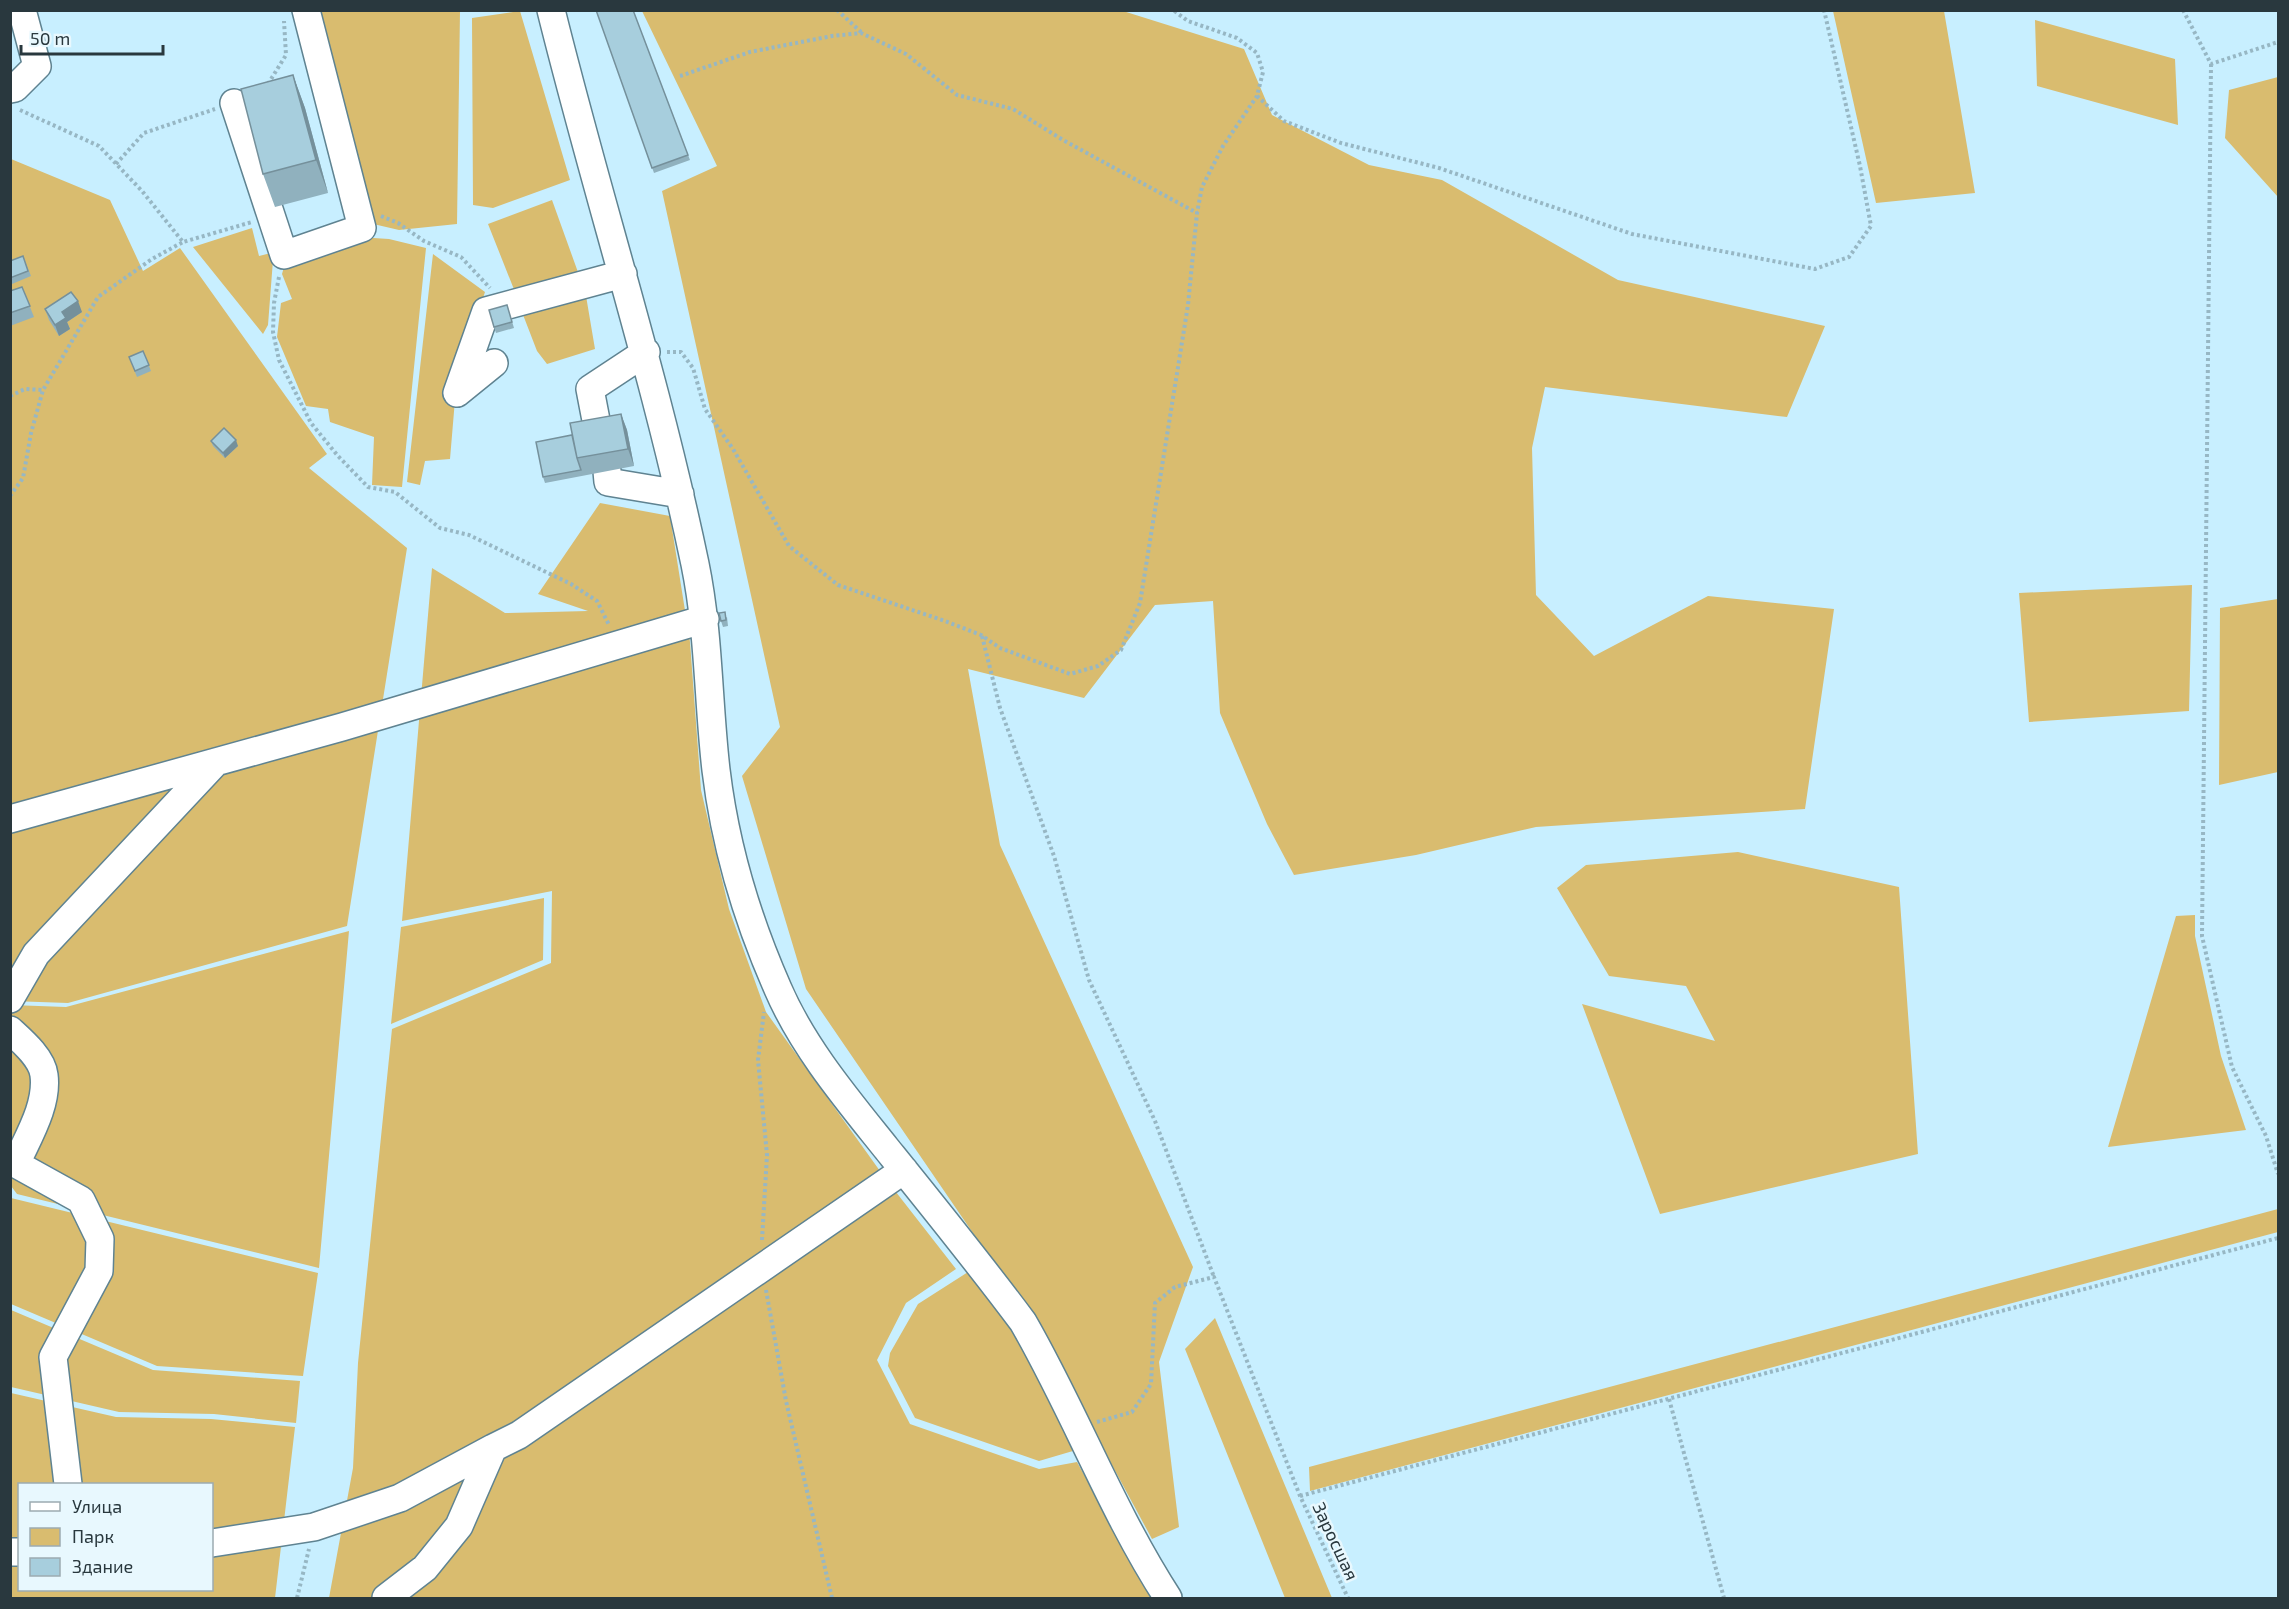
<svg xmlns="http://www.w3.org/2000/svg" width="2289" height="1609" font-family="'Exo 2',sans-serif">
<rect width="100%" height="100%" fill="#c8efff"/>
<path fill="#d9bc6f" fill-rule="evenodd" d="M 314,11 L 460,11 L 457,224 L 399,230 L 369,223 Z
M 520,11 L 570,180 L 493,208 L 473,205 L 472,18 Z
M 642,11 L 1123,11 L 1244,49 L 1272,115 L 1369,165 L 1442,180 L 1618,280 L 1825,326 L 1787,417 L 1545,387 L 1532,448 L 1536,595 L 1594,656 L 1708,596 L 1834,609 L 1805,809 L 1536,827 L 1416,855 L 1294,875 L 1267,824 L 1220,713 L 1213,601 L 1155,605 L 1084,698 L 968,669 L 1000,845 L 1193,1267 L 1159,1362 L 1179,1527 L 1152,1539 L 1100,1443 L 1039,1461 L 915,1418 L 888,1366 L 890,1353 L 918,1304 L 990,1258 L 806,989 L 742,776 L 780,727 L 662,191 L 717,166 Z
M 1833,11 L 1944,11 L 1975,193 L 1876,203 Z
M 2035,20 L 2175,59 L 2178,125 L 2037,86 Z
M 2278,77 L 2278,197 L 2225,138 L 2229,90 Z
M 11,159 L 110,200 L 143,271 L 180,248 L 327,454 L 309,468 L 407,548 L 347,926 L 68,1003 L 11,1001 Z
M 552,200 L 579,275 L 515,292 L 488,224 Z
M 252,228 L 259,256 L 271,253 L 273,260 L 268,325 L 263,334 L 193,247 Z
M 358,237 L 389,239 L 426,248 L 402,487 L 372,485 L 374,437 L 330,422 L 328,409 L 306,406 L 277,337 L 281,303 L 292,299 L 282,274 L 286,260 Z
M 433,254 L 485,292 L 457,376 L 450,459 L 425,461 L 420,485 L 407,482 Z
M 585,290 L 595,349 L 547,364 L 537,351 L 520,307 Z
M 600,503 L 670,516 L 690,642 L 701,790 L 729,909 L 766,1012 L 885,1178 L 956,1269 L 906,1303 L 877,1360 L 910,1424 L 1039,1469 L 1077,1462 L 1134,1566 L 1155,1598 L 329,1598 L 353,1468 L 358,1363 L 392,1029 L 551,963 L 552,891 L 402,921 L 432,568 L 505,613 L 588,611 L 538,594 Z
M 2192,585 L 2189,711 L 2029,722 L 2019,593 Z
M 2278,599 L 2278,772 L 2219,785 L 2220,608 Z
M 1738,852 L 1899,887 L 1918,1154 L 1660,1214 L 1582,1004 L 1715,1041 L 1686,986 L 1609,976 L 1557,888 L 1586,865 Z
M 544,898 L 543,960 L 391,1024 L 401,927 Z
M 2195,915 L 2195,936 L 2221,1056 L 2246,1130 L 2108,1147 L 2176,916 Z
M 349,931 L 319,1268 L 17,1194 L 11,1186 L 11,1005 L 66,1007 Z
M 11,1198 L 318,1273 L 303,1376 L 157,1366 L 11,1304 Z
M 2278,1209 L 2278,1232 L 1310,1491 L 1309,1467 Z
M 11,1310 L 153,1370 L 300,1381 L 296,1423 L 214,1414 L 119,1412 L 11,1387 Z
M 1215,1318 L 1332,1598 L 1285,1598 L 1185,1349 Z
M 11,1393 L 116,1417 L 211,1419 L 295,1427 L 275,1598 L 11,1598 ZM 20,1484 L 212,1484 L 212,1590 L 20,1590 Z"/>
<g fill="none" stroke-linecap="round" stroke-linejoin="round">
<g stroke="#5f8391" stroke-width="30">
<path id="minor" d="M 551,10 C 597,196 656,377 695,564 C 709,632 708,701 716,770 C 725,845 747,919 778,989 C 803,1047 846,1098 886,1148 C 932,1205 979,1263 1023,1322 C 1075,1412 1111,1510 1168,1598
M 10,89 L 15,88 L 37,66 L 22,10
M 234,103 L 284,255 L 362,228 L 306,10
M 494,363 L 457,393 L 486,311 L 623,274
M 599,436 L 590,389 L 646,352
M 607,471 L 608,482 L 680,494
M 10,819 L 342,727 L 705,619
M 10,999 L 36,954 L 216,762
M 10,1030 C 22,1041 42,1058 44,1075 C 48,1105 28,1137 16,1164 L 81,1200 L 100,1239 L 99,1271 L 53,1357 L 68,1484
M 212,1543 L 314,1527 L 400,1498 L 493,1448
M 10,1552 L 20,1552
M 386,1598 L 425,1568 L 459,1526 L 493,1448 L 519,1435 L 904,1170"/>
</g>
<path stroke="#97b7c4" stroke-width="4" stroke-dasharray="3 3" stroke-linecap="butt" d="M 837,10 L 861,32
M 2183,10 L 2211,64 L 2278,42
M 2211,64 L 2202,936 L 2232,1067 L 2266,1136 L 2278,1174
M 680,76 L 750,52 L 832,36 L 861,33 L 906,54 L 957,95 L 1013,109 L 1063,140 L 1197,213
M 268,84 L 286,55 L 284,21
M 1257,96 L 1284,121 L 1341,143 L 1439,168 L 1632,234 L 1815,269 L 1849,257 L 1871,226 L 1860,166 L 1824,10
M 20,110 L 99,146 L 142,191 L 183,242 L 252,222
M 116,164 L 144,133 L 215,109
M 381,216 L 398,223 L 424,241 L 461,257 L 490,288
M 279,277 L 274,303 L 273,332 L 279,360 L 311,423 L 338,456 L 368,487 L 395,492 L 440,528 L 469,535 L 571,584 L 597,601 L 609,625
M 667,352 L 681,352 L 693,368 L 705,409 L 733,449 L 789,546 L 838,585 L 945,621 L 981,635 L 1000,648 L 1070,674 L 1098,666 L 1121,650 L 1140,603 L 1188,305 L 1197,213 L 1202,187 L 1223,146 L 1257,96 L 1263,72 L 1257,53 L 1237,38 L 1188,21 L 1173,10
M 10,396 L 25,389 L 43,390
M 10,496 L 23,478 L 31,433 L 43,390 L 98,297 L 152,259 L 183,242
M 982,636 L 1000,708 L 1054,856 L 1089,980 L 1155,1121 L 1214,1277
M 762,1240 L 767,1155 L 758,1060 L 764,1012
M 766,1290 L 786,1401 L 832,1598
M 1669,1399 L 1724,1598
M 1097,1422 L 1132,1412 L 1151,1384 L 1155,1303 L 1175,1287 L 1214,1277 L 1300,1496 L 1348,1598
M 1300,1496 L 2278,1238
M 297,1598 L 309,1549"/>
<use href="#minor" stroke="#fff" stroke-width="27"/>
</g>
<path fill="#90b1be" d="M 596,10 L 633,10 L 690,160 L 654,173 Z
M 293,75 L 305,108 L 328,193 L 275,207 L 263,174 Z
M 23,256 L 31,276 L 12,284 L 10,279 L 10,261 Z
M 22,287 L 34,317 L 10,326 L 10,291 Z
M 507,305 L 514,328 L 496,333 L 494,327 Z
M 45,309 L 82,312 L 67,322 L 70,329 L 59,336 L 49,320 Z
M 143,351 L 151,371 L 137,377 L 129,357 Z
M 621,414 L 627,430 L 634,466 L 545,483 L 543,477 L 572,435 Z
M 211,441 L 238,446 L 225,458 L 213,446 Z
M 727,617 L 728,626 L 723,627 L 721,621 Z"/>
<path fill="#75909b" d="M 293,75 L 305,108 L 328,193 L 316,160 Z
M 78,301 L 82,312 L 67,322 L 70,329 L 59,336 L 55,325 L 62,312 Z
M 621,414 L 627,430 L 634,466 L 628,449 Z
M 236,440 L 238,446 L 225,458 L 223,453 Z"/>
<path fill="#a7cedd" stroke="#75909b" stroke-width="1.5" d="M 596,10 L 633,10 L 688,155 L 652,168 Z
M 293,75 L 316,160 L 263,174 L 241,89 Z
M 23,256 L 28,271 L 10,278 L 10,261 Z
M 22,287 L 30,306 L 10,313 L 10,291 Z
M 71,292 L 78,301 L 62,312 L 66,318 L 55,325 L 45,309 Z
M 507,305 L 512,322 L 494,327 L 489,310 Z
M 143,351 L 149,365 L 135,371 L 129,357 Z
M 621,414 L 628,449 L 577,458 L 570,423 Z
M 224,428 L 236,440 L 223,453 L 211,441 Z
M 572,435 L 577,458 L 581,470 L 543,477 L 536,442 Z
M 725,612 L 726,620 L 721,621 L 719,613 Z"/>
<g text-anchor="middle" dominant-baseline="central" stroke-width="5" stroke-linejoin="round" paint-order="stroke">
<g font-size="18" fill="#29383e" stroke="#e8f8fe">
<text transform="translate(1336 1541) rotate(65)">Заросшая</text>
</g>
</g>
<rect width="2289" height="1609" fill="none" stroke="#29383e" stroke-width="24"/>
<rect x="18" y="1483" width="195" height="108" fill="#e8f8fe" stroke="#9cabb1" stroke-width="1.5"/>
<rect x="30" y="1502" width="30" height="9" fill="#ffffff" stroke="#9cabb1" stroke-width="1.5"/>
<text x="72" y="1513" font-size="18" fill="#29383e">Улица</text>
<rect x="30" y="1528" width="30" height="18" fill="#d9bc6f" stroke="#9cabb1" stroke-width="1.5"/>
<text x="72" y="1543" font-size="18" fill="#29383e">Парк</text>
<rect x="30" y="1558" width="30" height="18" fill="#a7cedd" stroke="#9cabb1" stroke-width="1.5"/>
<text x="72" y="1573" font-size="18" fill="#29383e">Здание</text>
<path d="M21 45v9h142v-9" fill="none" stroke="#29383e" stroke-width="3"/>
<text x="30" y="45" font-size="18" fill="#29383e" stroke="#e8f8fe" stroke-width="4.5" paint-order="stroke">50 m</text>
</svg>
